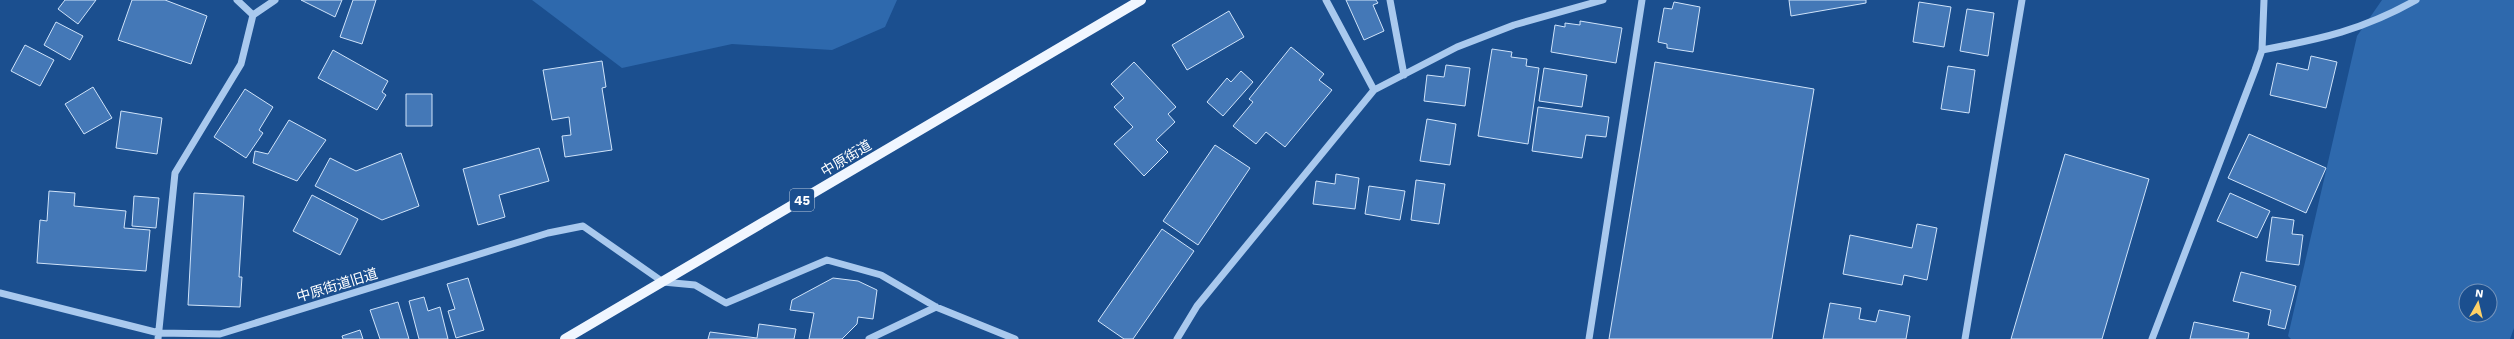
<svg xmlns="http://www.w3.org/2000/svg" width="2514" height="339" font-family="'Work Sans','Noto Sans JP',sans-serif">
<rect width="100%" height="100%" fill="#1b4f8f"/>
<path fill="#2e69ad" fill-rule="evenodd" d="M 532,0 L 897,0 L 885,27 L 832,50 L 732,44 L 622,68 Z
M 2382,0 L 2514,0 L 2514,328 L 2510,339 L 2291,339 L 2288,336 L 2357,36 ZM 2466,291 L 2490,291 L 2490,315 L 2466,315 Z"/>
<path fill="#4478b7" stroke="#cfe3fa" d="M 65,0 L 96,0 L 78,24 L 58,9 Z
M 132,0 L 165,0 L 207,16 L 191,64 L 118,40 Z
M 301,0 L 342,0 L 335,17 Z
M 353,0 L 376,0 L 362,44 L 340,37 Z
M 1346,0 L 1376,0 L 1378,3 L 1373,5 L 1384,31 L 1364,40 Z
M 1789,0 L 1866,0 L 1866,3 L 1791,16 Z
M 1674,2 L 1700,7 L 1693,52 L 1667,48 L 1667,44 L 1658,42 L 1664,8 L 1672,9 Z
M 1919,2 L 1951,7 L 1944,47 L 1913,42 Z
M 1967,9 L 1994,13 L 1988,56 L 1960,51 Z
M 1229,11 L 1244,37 L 1187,70 L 1172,45 Z
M 1580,21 L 1622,28 L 1616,63 L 1551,52 L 1555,25 L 1565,27 L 1565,23 L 1580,25 Z
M 56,22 L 83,36 L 70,60 L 44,45 Z
M 25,45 L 54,60 L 40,86 L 11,71 Z
M 1291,47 L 1324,74 L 1319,80 L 1332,90 L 1285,147 L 1266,132 L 1256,144 L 1233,126 L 1253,102 L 1249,99 Z
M 1492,49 L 1512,52 L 1511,57 L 1527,59 L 1526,66 L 1539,68 L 1528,144 L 1478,136 Z
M 333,50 L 388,81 L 382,92 L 386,95 L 377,110 L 318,78 Z
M 2311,56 L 2337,62 L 2326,108 L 2270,95 L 2277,63 L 2308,70 Z
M 602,61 L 606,87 L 602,88 L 612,150 L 565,157 L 562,136 L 571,135 L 569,117 L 552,120 L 543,70 Z
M 1134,62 L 1176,107 L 1168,114 L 1175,122 L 1156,140 L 1168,152 L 1144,176 L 1114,144 L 1133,127 L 1114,107 L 1124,98 L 1111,84 Z
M 1655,62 L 1814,89 L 1772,339 L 1609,339 Z
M 1446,65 L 1470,68 L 1465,106 L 1424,101 L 1427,75 L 1444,77 Z
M 1948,66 L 1975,70 L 1969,113 L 1941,109 Z
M 1544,68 L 1587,75 L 1582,107 L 1539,101 Z
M 1241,71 L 1253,82 L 1223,116 L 1207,102 L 1227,78 L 1231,82 Z
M 93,87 L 112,118 L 84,134 L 65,104 Z
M 245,89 L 273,107 L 259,130 L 263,133 L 246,158 L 214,137 Z
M 406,94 L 432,94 L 432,126 L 406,126 Z
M 1538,107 L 1609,117 L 1606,137 L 1586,135 L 1582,158 L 1532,151 Z
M 121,111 L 162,118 L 157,154 L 116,148 Z
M 1427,119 L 1456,124 L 1450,165 L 1420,161 Z
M 289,120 L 326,140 L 297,181 L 253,163 L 255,151 L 268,154 Z
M 2249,134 L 2326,168 L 2306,213 L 2228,178 Z
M 1215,145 L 1250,168 L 1198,245 L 1163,221 Z
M 539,148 L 549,181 L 499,195 L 505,217 L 478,225 L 463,169 Z
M 401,153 L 419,206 L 382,220 L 315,186 L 330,158 L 356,171 Z
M 2065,154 L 2149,179 L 2102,339 L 2011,339 Z
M 1336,174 L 1359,178 L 1355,209 L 1313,204 L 1316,181 L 1335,184 Z
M 1416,180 L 1445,184 L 1439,224 L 1411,220 Z
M 1369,186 L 1405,191 L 1400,220 L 1365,214 Z
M 49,191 L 75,193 L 74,206 L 126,211 L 124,228 L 150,230 L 146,271 L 37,263 L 40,220 L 47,221 Z
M 194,193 L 244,196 L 239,277 L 242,277 L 240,307 L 188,305 Z
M 2230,193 L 2270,211 L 2257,238 L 2217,221 Z
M 312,195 L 358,219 L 340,255 L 293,231 Z
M 134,196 L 159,198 L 156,228 L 132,226 Z
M 2272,217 L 2294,220 L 2292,234 L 2303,235 L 2299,265 L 2266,261 Z
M 1917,224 L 1937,228 L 1927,280 L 1904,275 L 1902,285 L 1843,274 L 1850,235 L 1912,248 Z
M 1162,229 L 1194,251 L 1133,339 L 1124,339 L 1098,321 Z
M 2241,272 L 2296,286 L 2285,329 L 2268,325 L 2271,310 L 2233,301 Z
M 468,278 L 484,330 L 456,338 L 448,311 L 455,309 L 447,284 Z
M 833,278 L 858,281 L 877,290 L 873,319 L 858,317 L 857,324 L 842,339 L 809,339 L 814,313 L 790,310 L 792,300 Z
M 424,297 L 428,311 L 440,307 L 448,339 L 419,339 L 409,301 Z
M 398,302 L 409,339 L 380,339 L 370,310 Z
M 1830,303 L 1861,308 L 1859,319 L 1876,322 L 1879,310 L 1910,316 L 1906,339 L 1823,339 Z
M 2194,322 L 2249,333 L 2248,339 L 2190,339 Z
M 759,324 L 796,329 L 794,339 L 708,339 L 710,332 L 757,338 Z
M 360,330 L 363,339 L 343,339 L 342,336 Z"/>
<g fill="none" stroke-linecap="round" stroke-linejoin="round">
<path stroke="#a9c9ee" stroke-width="7" d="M 1326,0 L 1374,90
M 1390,0 L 1404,75
M 253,15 L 275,0
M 2262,50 C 2321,39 2363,30 2416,0
M 0,293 L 159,333 L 220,334 L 548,233 L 583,226 L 663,282 L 695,285 L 726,303 L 827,260 L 881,275 L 936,307 L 1015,339
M 158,339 L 175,173 L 241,64 L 253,15 L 237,0
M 869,339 L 936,307
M 1177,339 L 1197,306 L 1374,90 L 1457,47 L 1514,25 L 1603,0
M 1589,339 L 1642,0
M 1965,339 L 2022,0
M 2152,339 L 2255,70 L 2262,50 L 2264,0"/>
<path stroke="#f0f6ff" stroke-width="10" d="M 565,339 L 1141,0"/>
</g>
<g text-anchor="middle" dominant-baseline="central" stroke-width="3.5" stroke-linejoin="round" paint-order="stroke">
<rect fill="#1b4f8f" stroke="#bbcadd" stroke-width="1" x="790" y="189" width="24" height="22" rx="3"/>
<g font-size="13" font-weight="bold" fill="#fff">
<text x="802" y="200">45</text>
</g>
<g font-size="14" fill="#fff" stroke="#1b4f8f">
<text transform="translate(846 158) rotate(-31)">中原街道</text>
<text transform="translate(337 285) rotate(-17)">中原街道旧道</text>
</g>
</g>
<g transform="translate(2478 303) rotate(8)"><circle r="19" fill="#1b4f8f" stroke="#7695bc"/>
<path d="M0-3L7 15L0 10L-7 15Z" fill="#ffd166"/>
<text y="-6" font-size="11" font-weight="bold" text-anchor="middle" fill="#ffffff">N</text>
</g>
</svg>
